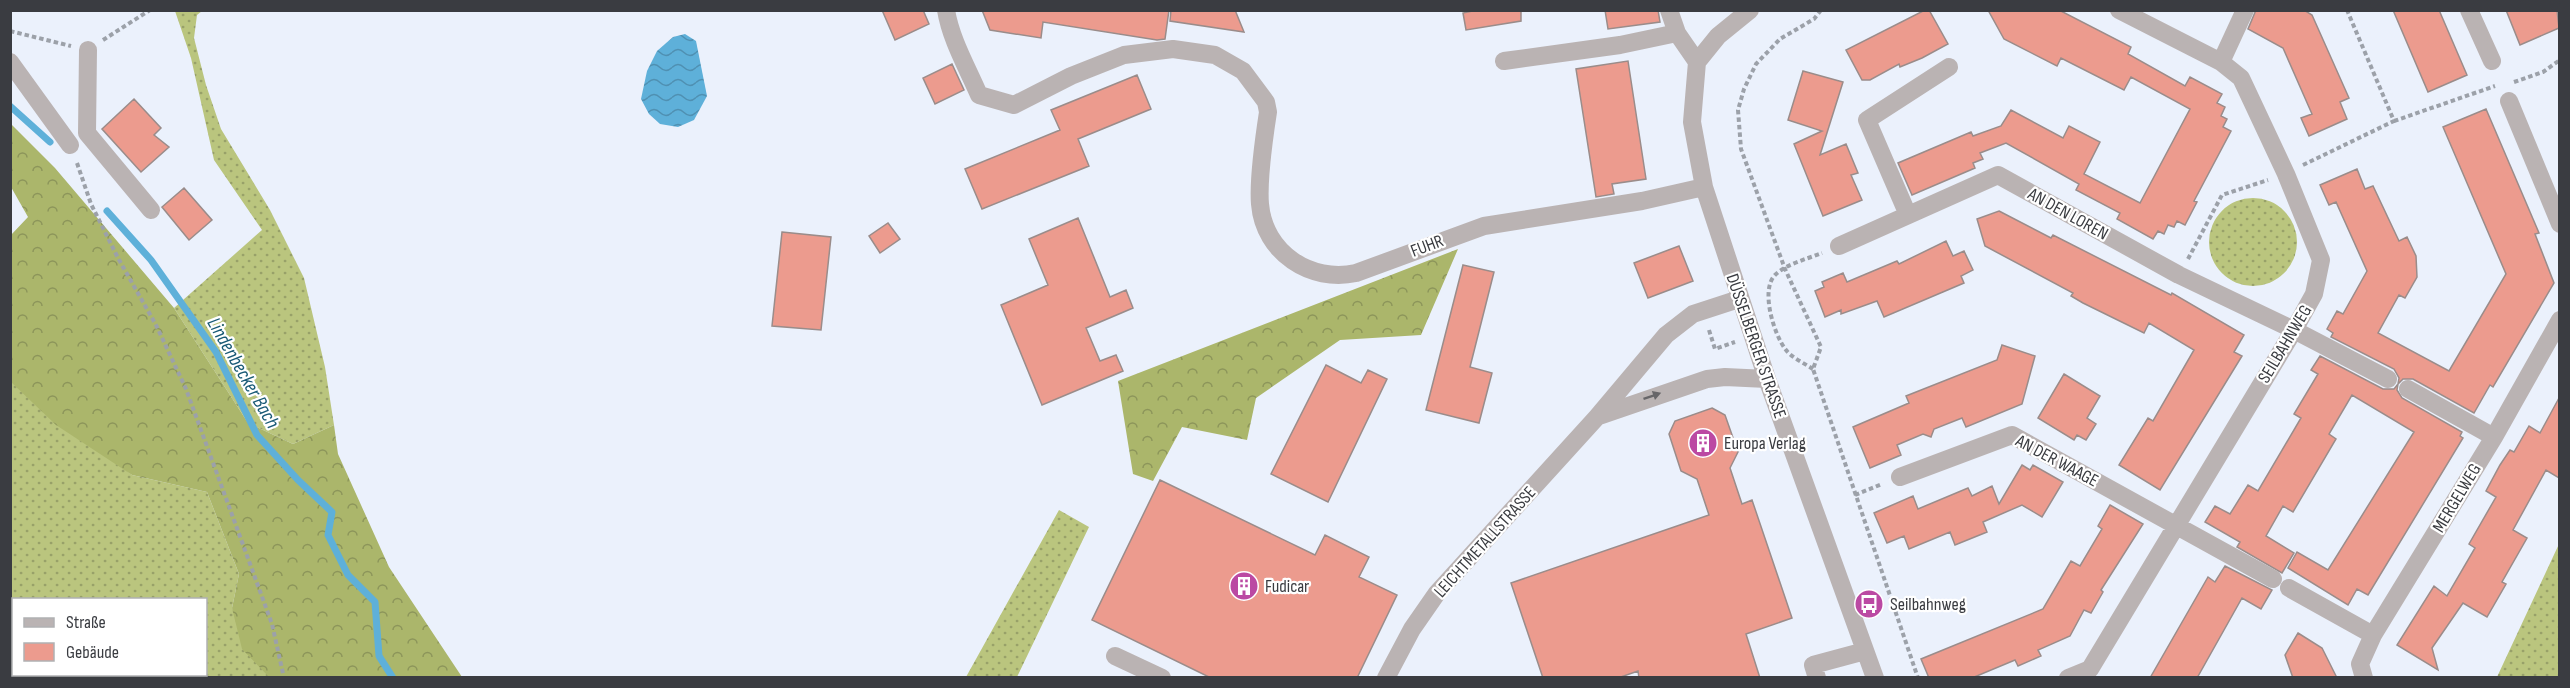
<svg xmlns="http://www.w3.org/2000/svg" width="2570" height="688" font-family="'Sofia Sans Condensed',sans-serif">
<defs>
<pattern id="grass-dots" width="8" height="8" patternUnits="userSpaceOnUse" patternTransform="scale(1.5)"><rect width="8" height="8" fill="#bac57e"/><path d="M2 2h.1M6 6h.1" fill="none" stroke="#98a169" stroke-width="1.8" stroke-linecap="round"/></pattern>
<pattern id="forest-crowns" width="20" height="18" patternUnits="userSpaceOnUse" patternTransform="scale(1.5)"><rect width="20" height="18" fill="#abb66b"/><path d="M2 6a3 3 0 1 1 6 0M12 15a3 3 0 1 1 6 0" fill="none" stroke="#8c955a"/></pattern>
<pattern id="water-waves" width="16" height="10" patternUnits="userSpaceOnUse" patternTransform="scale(1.5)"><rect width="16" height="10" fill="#5eb0d9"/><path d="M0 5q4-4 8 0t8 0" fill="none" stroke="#4f90b2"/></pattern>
</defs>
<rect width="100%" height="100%" fill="#ebf1fc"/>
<path fill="url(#grass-dots)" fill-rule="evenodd" d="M 175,11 L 202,11 L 197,15 L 194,38 L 206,85 L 221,129 L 270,210 L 304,278 L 325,367 L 334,425 L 293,444 L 248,423 L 174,308 L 262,230 L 214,160 L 191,58 Z
M2209 242a44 44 0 1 1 88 0a44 44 0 1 1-88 0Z
M 12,381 L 132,475 L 207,492 L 239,574 L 232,608 L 269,677 L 11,677 ZM 14,600 L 206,600 L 206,674 L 14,674 Z
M 1059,510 L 1089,527 L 1017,677 L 966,677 Z
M 2559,544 L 2559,677 L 2497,677 Z"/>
<path fill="url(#forest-crowns)" d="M 11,124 L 55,168 L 174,308 L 248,423 L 293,444 L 334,425 L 338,454 L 389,567 L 462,677 L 269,677 L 242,649 L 232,608 L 239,574 L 207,492 L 132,475 L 56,425 L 11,382 L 11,235 L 28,217 L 11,187 Z
M 1458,249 L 1421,335 L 1340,340 L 1256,398 L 1247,440 L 1182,427 L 1153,481 L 1133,474 L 1118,381 Z"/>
<path fill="url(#water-waves)" d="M 685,34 L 696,41 L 707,96 L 694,120 L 678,127 L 660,124 L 649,114 L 641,99 L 647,71 L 657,51 L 673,37 Z"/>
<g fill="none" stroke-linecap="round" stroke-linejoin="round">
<path stroke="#5eb0d9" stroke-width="7" d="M 10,106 L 50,142
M 107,211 L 151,260 L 216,352 L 257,435 L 298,480 L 332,512 L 328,535 L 348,575 L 375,602 L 379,656 L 393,678"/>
</g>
<path fill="#ec9b8e" stroke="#9a8c8a" stroke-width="1.5" d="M 882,10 L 923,10 L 929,24 L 895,40 Z
M 982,10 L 1169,10 L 1165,39 L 1157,40 L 1043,22 L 1041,38 L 990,30 Z
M 1171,10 L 1235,10 L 1244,32 L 1170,21 Z
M 1477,10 L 1521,10 L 1521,21 L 1466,30 L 1463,13 Z
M 1605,10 L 1658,10 L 1660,22 L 1608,29 Z
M 1925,10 L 1929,10 L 1948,44 L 1922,58 L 1900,67 L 1899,64 L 1870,80 L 1862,80 L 1846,50 Z
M 1988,10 L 2059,10 L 2131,47 L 2128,54 L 2185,86 L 2190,77 L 2222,94 L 2217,103 L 2225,107 L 2221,116 L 2227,119 L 2223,127 L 2231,131 L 2194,201 L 2197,202 L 2185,225 L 2177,221 L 2174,227 L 2168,225 L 2164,234 L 2158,231 L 2153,239 L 2117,219 L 2120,213 L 2076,190 L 2079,184 L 2006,143 L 1980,153 L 1983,159 L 1973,163 L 1975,168 L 1912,195 L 1898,163 L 1971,132 L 1973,136 L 2001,126 L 2011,110 L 2063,138 L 2069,126 L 2100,142 L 2084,174 L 2140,203 L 2190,109 L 2131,77 L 2124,90 L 2061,58 L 2057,66 L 2004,39 Z
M 2256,10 L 2304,10 L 2312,15 L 2349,98 L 2340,102 L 2347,119 L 2309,136 L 2301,118 L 2312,114 L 2283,48 L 2248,29 Z
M 2393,10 L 2439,10 L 2467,75 L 2428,92 Z
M 2506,10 L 2557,10 L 2559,28 L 2520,45 Z
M 1628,61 L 1646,179 L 1612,184 L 1614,194 L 1596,197 L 1576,69 Z
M 952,64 L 964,90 L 935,104 L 923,78 Z
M 1803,71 L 1843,82 L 1820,155 L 1846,144 L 1858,173 L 1851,175 L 1862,200 L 1823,216 L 1794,144 L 1822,131 L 1788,120 Z
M 1137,75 L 1151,109 L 1078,139 L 1089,166 L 982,209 L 965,169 L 1060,130 L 1051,110 Z
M 134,99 L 161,128 L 154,135 L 169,147 L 141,172 L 102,129 Z
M 2486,109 L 2539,233 L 2535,234 L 2554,283 L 2493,387 L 2490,385 L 2474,413 L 2413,379 L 2403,379 L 2398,384 L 2399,378 L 2394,369 L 2331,337 L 2333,333 L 2327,329 L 2337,311 L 2343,314 L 2367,271 L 2336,202 L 2329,205 L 2320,185 L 2357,169 L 2365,189 L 2373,186 L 2399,241 L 2407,237 L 2416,256 L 2417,277 L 2405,298 L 2399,295 L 2378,333 L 2449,371 L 2506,274 L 2443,127 Z
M 184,188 L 212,220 L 189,240 L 162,207 Z
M 1999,211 L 2051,238 L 2053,235 L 2171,295 L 2172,293 L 2244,335 L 2234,352 L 2242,356 L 2160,490 L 2119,465 L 2148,418 L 2153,421 L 2194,350 L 2149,323 L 2144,333 L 2083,303 L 2071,296 L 2073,293 L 1985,246 L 1977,219 Z
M 1078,218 L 1110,297 L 1126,290 L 1133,308 L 1086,328 L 1100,361 L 1116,355 L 1123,371 L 1042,405 L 1001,305 L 1048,285 L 1029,239 Z
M 888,223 L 900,239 L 880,253 L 869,236 Z
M 782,232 L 831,237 L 821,330 L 772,326 Z
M 1946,241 L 1953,256 L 1964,251 L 1973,270 L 1961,276 L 1964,283 L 1884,317 L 1877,301 L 1841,314 L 1841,310 L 1825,317 L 1815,291 L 1824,287 L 1822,282 L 1843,273 L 1847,282 L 1897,261 L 1899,264 Z
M 1679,246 L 1693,281 L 1648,298 L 1634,263 Z
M 1463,265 L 1494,272 L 1470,367 L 1492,373 L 1479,423 L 1426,410 Z
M 2002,345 L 2035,356 L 2022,404 L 1966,427 L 1962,418 L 1934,429 L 1931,437 L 1923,434 L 1897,445 L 1901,455 L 1870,468 L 1853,427 L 1909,403 L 1906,396 L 1997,360 Z
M 2320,356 L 2383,389 L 2394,389 L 2398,384 L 2397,390 L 2402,398 L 2462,432 L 2460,436 L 2463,438 L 2368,595 L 2357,589 L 2348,605 L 2288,568 L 2297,552 L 2328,570 L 2414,432 L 2352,395 L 2329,434 L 2336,439 L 2293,512 L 2283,506 L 2266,536 L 2294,553 L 2282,573 L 2237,547 L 2240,542 L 2205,522 L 2215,506 L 2230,514 L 2248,485 L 2258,491 L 2301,418 L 2294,414 L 2318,374 L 2311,370 Z
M 1326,365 L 1361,383 L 1368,370 L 1387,379 L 1328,502 L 1271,474 Z
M 2064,374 L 2100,396 L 2087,418 L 2096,424 L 2086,440 L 2077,435 L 2074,440 L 2038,418 Z
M 2559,398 L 2559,478 L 2546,470 L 2513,530 L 2527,538 L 2502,582 L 2506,584 L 2487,617 L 2463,603 L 2432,648 L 2438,670 L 2397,645 L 2434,586 L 2447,596 L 2475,548 L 2469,544 L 2496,497 L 2486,491 L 2500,465 L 2510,450 L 2514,452 L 2529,426 L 2540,433 Z
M 1712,408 L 1725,415 L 1738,452 L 1730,468 L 1742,504 L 1752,500 L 1792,618 L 1746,634 L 1760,678 L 1639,678 L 1638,671 L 1618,678 L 1543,678 L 1511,583 L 1709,515 L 1697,479 L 1681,471 L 1669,434 L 1675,421 Z
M 2022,465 L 2030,470 L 2033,465 L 2063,482 L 2042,517 L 2022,505 L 1983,522 L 1987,532 L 1955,545 L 1950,532 L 1909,549 L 1904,536 L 1887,543 L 1874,513 L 1913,496 L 1918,509 L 1968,488 L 1972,496 L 1992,486 L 1999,504 Z
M 1160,480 L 1315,555 L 1325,535 L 1369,557 L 1359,577 L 1397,595 L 1357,678 L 1211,678 L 1092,620 Z
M 2110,505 L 2143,524 L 2101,590 L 2103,592 L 2091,613 L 2084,610 L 2070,636 L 2038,650 L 2041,656 L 2018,666 L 2015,660 L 1972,678 L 1929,678 L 1921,659 L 2043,609 L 2071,561 L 2080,566 L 2102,529 L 2098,526 Z
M 2225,566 L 2272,590 L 2261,609 L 2242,598 L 2197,678 L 2150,678 L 2208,577 L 2215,582 Z
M 2298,633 L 2322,648 L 2337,678 L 2293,678 L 2285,655 Z"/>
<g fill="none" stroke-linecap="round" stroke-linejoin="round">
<path stroke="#9ca1a9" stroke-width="4" stroke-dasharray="4.5 3" stroke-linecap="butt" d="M 1821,10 L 1814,19 L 1780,39 L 1756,64 L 1744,89 L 1738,110 L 1741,149 L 1785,269 L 1821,347 L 1813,369 L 1918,678
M 10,31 L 71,46
M 103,40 L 150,10
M 2514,82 L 2543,72 L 2560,60
M 2394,121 L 2495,86
M 77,163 L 91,204 L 118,258 L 156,325 L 186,389 L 272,624 L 284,678
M 2303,165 L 2394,121 L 2347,10
M 2188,259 L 2222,195 L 2268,180
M 1709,330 L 1715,349 L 1735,342
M 1813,369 C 1804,363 1792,358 1786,350 C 1774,335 1760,290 1775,275 C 1786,264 1807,259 1822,253
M 1855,495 L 1882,484"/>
<path stroke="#bab3b3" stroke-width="18" d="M 946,10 C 951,40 967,67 979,95 L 1014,105 L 1071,76 L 1124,55 L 1173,49 L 1215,55 L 1243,71 L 1266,102 L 1268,112 C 1264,138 1258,180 1260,204 C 1264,253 1311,283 1356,273 L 1484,226 L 1642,201 L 1704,187
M 1669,10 L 1677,33 L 1697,62 L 1692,122 L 1704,187 L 1767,379 L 1875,678
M 2469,10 L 2492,61
M 88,50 L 87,133 L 151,210
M 1504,61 L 1620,45 L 1677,33
M 10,62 L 70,145
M 1697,62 L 1718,36 L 1750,10
M 2221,62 L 2245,10
M 2509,101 L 2560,224
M 1908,215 L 1867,120 L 1949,67
M 1839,246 L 1998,175 L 2179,275 L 2294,330 L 2388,379
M 2408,389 L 2494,437
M 1599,416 L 1707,379 L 1725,377 L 1767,379
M 1900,477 L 2012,435 L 2273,579
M 2289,588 L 2373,635
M 1115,656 L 1162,678
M 1386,678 L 1412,629 L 1437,593 L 1597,417 L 1666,335 L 1693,314 L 1739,299
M 1817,678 L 1813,665 L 1865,651
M 2068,678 L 2090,669 L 2294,330 L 2314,294 L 2321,260 L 2286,174 L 2241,78 L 2221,62 L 2119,10
M 2364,678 L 2360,664 L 2373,635 L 2494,437 L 2560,320"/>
</g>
<defs><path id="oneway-solid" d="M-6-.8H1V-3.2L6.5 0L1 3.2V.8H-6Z" transform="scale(1.5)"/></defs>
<use fill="#676669" href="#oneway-solid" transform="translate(1652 396) rotate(-19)"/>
<defs>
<g id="building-disc" transform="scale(1.5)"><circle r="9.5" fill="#bb49a3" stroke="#fff"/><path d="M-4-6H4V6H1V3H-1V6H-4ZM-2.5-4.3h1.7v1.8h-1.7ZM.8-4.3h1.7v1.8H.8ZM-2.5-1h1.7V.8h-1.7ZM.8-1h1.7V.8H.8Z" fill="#fff"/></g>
<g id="bus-disc" transform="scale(1.5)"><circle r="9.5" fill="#bb49a3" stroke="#fff"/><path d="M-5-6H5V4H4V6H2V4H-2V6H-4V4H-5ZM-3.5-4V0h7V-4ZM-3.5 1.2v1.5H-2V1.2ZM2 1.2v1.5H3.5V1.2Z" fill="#fff"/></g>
</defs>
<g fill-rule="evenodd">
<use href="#building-disc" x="1703" y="443"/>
<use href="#building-disc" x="1244" y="586"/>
<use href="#bus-disc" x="1869" y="604"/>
</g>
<g text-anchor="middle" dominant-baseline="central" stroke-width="4.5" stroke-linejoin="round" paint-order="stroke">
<g font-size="18" fill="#3a3c41" stroke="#fff">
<text transform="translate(2068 214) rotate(29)">AN DEN LOREN</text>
<text transform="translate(1427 246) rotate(-21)">FUHR</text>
<text transform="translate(2285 344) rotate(-59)">SEILBAHNWEG</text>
<text transform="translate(1756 346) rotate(71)">DÜSSELBERGER STRASSE</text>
<text transform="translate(2057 461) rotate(28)">AN DER WAAGE</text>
<text transform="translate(2457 498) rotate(-59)">MERGELWEG</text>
<text transform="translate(1485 542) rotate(-48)">LEICHTMETALLSTRASSE</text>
</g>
<g font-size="18" fill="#3a3c41" stroke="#fff" text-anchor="start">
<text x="1724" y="443">Europa Verlag</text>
<text x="1265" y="586">Fudicar</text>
<text x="1890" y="604">Seilbahnweg</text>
</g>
<g font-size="20" font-style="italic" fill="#195a76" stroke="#fff">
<text transform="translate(243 373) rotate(60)">Lindenbecker Bach</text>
</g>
</g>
<rect width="2570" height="688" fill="none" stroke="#3a3c41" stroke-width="24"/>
<rect x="12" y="598" width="195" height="78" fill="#ffffff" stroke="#b0b1b3" stroke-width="1.5"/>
<rect x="24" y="618" width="30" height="9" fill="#bab3b3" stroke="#b0b1b3" stroke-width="1.5"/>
<text x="66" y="628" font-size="18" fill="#3a3c41">Straße</text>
<rect x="24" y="643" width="30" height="18" fill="#ec9b8e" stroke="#b0b1b3" stroke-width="1.5"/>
<text x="66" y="658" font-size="18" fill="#3a3c41">Gebäude</text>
</svg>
